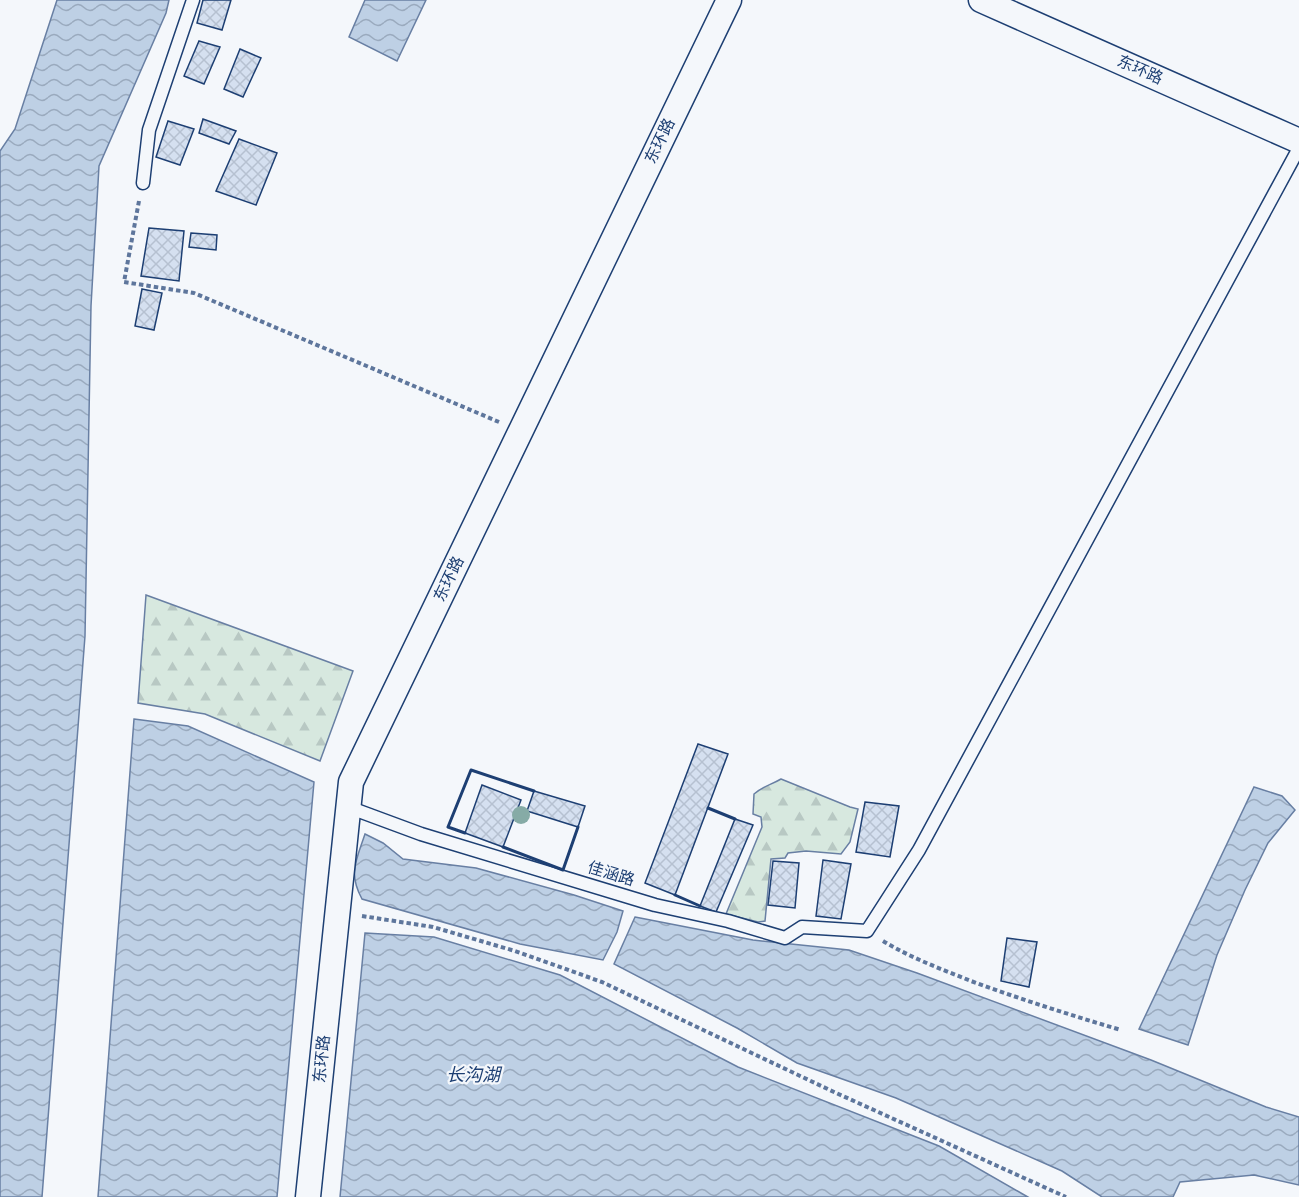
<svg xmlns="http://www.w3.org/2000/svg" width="1299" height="1197" font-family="'Source Sans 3','Noto Sans SC',sans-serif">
<defs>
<pattern id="forest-firs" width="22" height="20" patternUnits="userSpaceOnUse" patternTransform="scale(1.5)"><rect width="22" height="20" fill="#d7e8df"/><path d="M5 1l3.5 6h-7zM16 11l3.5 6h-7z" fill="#b8c8c3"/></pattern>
<pattern id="water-waves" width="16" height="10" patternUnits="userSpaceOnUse" patternTransform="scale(1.5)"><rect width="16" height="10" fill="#bed0e5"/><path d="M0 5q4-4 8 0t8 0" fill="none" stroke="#9aaabe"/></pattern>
<pattern id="building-cross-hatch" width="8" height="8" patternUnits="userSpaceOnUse" patternTransform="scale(1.5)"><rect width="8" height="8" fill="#d5e0f0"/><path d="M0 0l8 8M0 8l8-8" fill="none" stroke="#b6c1d1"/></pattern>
</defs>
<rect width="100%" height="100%" fill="#f4f7fb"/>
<path fill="url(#forest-firs)" stroke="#687fa3" stroke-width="1.5" d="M 146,595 L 353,671 L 320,761 L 205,714 L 138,703 Z
M 781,779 L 850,807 L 858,809 L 850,842 L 841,854 L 806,851 L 788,853 L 785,858 L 771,859 L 765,921 L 758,922 L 726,914 L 762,827 L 761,817 L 753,814 L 754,794 C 763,786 771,785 781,779 Z"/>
<path fill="url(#water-waves)" stroke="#687fa3" stroke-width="1.5" d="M 57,0 L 169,0 L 166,13 L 99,166 L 91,306 L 85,636 L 42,1197 L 0,1197 L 0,151 L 15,129 Z
M 365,0 L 426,0 L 397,61 L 349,37 Z
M 134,719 L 188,726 L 314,782 L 277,1197 L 98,1197 Z
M 1254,787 L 1282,796 L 1295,810 L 1268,843 L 1245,890 L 1217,955 L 1188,1045 L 1139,1029 Z
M 365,834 L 383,843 L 403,859 L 476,868 L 574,895 L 623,911 L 617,932 L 603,960 L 520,944 L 362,899 C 348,873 356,861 365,834 Z
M 635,917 L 753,940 L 849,950 L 917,973 L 1151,1060 L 1266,1107 L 1299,1117 L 1299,1185 L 1254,1175 L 1180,1182 L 1173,1197 L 1102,1197 L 1062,1171 L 896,1098 L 797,1063 L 737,1028 L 614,964 Z
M 365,933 L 434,937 L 560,975 L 738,1067 L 939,1146 L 1028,1197 L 340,1197 Z"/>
<path fill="url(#building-cross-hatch)" stroke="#1d3f73" stroke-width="1.5" d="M 203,0 L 231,0 L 222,30 L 197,23 Z
M 199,41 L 220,47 L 204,84 L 184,76 Z
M 240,49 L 261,58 L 243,97 L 224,89 Z
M 203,119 L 236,131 L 229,144 L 199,133 Z
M 168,121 L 194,129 L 180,165 L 156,157 Z
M 239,139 L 277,153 L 256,205 L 216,191 Z
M 149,228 L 184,231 L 179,281 L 141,276 Z
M 191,233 L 217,235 L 216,250 L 189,247 Z
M 142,289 L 162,293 L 154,330 L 135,326 Z
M 698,744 L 728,754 L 675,895 L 645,883 Z
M 482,785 L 521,800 L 503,847 L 465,833 Z
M 534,791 L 585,806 L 578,827 L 527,811 Z
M 865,802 L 899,806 L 890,857 L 856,852 Z
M 735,819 L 753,825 L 716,912 L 700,906 Z
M 823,860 L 851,864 L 841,919 L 816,916 Z
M 773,861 L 799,863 L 795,908 L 768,905 Z
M 1007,938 L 1037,942 L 1029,987 L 1001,981 Z"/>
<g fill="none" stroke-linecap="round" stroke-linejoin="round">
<g stroke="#1d3f73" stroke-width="15">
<path id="lane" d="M 143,183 L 149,130 L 193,0
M 348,807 L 421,834 L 655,905 L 728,921 L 785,938 L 802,927 L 867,931 L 919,850 L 1299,148"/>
</g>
<g stroke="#1d3f73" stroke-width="27">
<path id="street" d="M 981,0 L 1299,141
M 308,1197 L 351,782 L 729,0"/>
</g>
<path stroke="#5e769c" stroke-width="4" stroke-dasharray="4.5 3" stroke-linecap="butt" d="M 139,201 L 124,282 L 194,293 L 499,422
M 362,916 L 433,927 L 515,951 L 602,982 L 834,1092 L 1066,1197
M 883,941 C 911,958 941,969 971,981 C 1020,999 1070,1015 1121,1030"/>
<use href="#lane" stroke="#f4f7fb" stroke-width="12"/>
<use href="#street" stroke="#f4f7fb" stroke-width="24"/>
<path stroke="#1d3f73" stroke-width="3" d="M 708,808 L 735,819
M 465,833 L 448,827 L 471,770 L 534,791
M 503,847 L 563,870 L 578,827
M 675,895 L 700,906"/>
</g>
<circle fill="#86aba6" cx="521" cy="815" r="9"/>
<g text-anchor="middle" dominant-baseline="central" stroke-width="4.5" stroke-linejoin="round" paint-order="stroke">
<g font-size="16" fill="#1d3f73" stroke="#f4f7fb">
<text transform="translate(1140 70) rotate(24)">东环路</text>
<text transform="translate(660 141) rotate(-64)">东环路</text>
<text transform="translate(449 579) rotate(-64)">东环路</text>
<text transform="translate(611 874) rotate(17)">佳涵路</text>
<text transform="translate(322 1059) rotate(-84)">东环路</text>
</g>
<g font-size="18" font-style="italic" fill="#1d3f73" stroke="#f4f7fb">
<text x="473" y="1075">长沟湖</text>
</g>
</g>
</svg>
